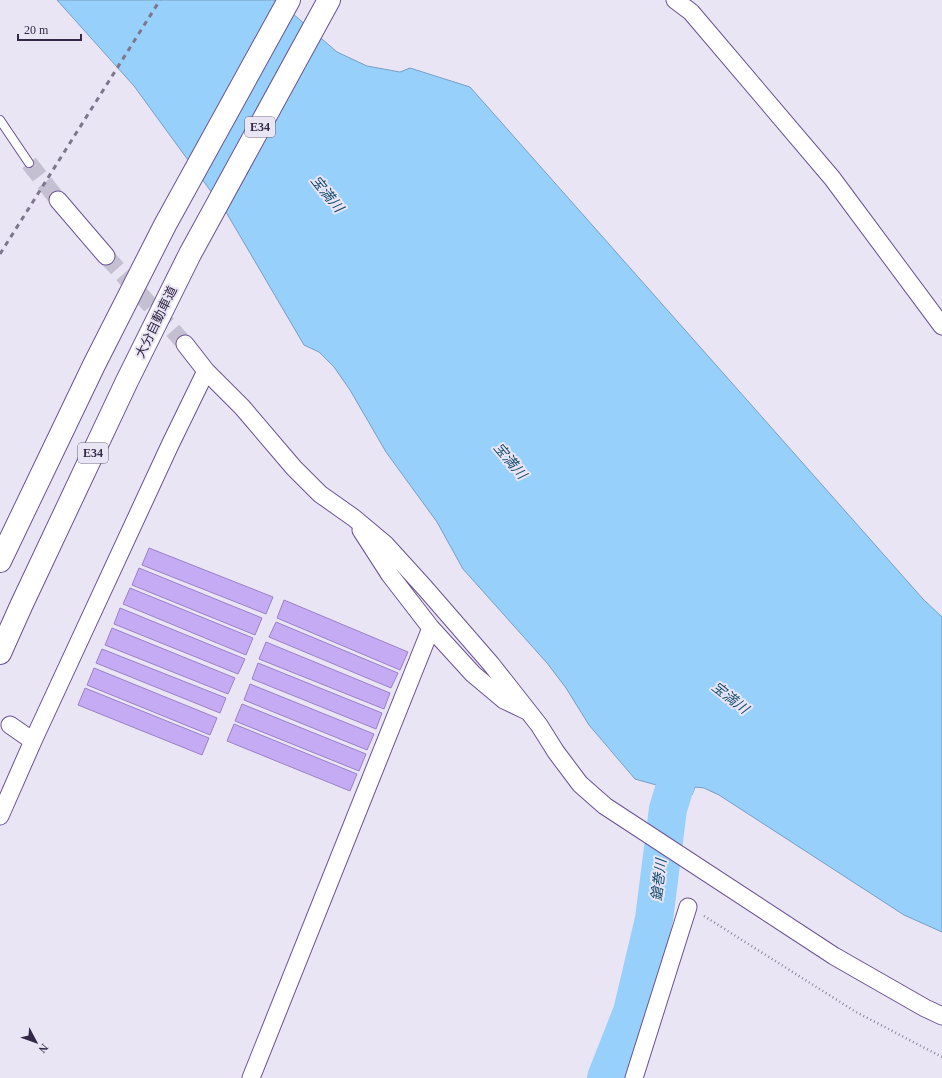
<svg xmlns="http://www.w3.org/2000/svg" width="942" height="1078" font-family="'Times New Roman','Noto Sans JP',serif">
<rect width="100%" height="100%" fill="#eae5f5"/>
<path fill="#96d0fb" stroke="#789ec4" d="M 57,0 L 277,0 L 337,52 L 367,66 L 400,72 L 410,68 L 470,87 L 923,599 L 942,617 L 942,932 L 904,915 L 719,795 L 704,788 L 695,787 L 692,795 L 635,779 L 589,725 L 566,688 L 547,663 L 463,569 L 437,522 L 386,452 L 350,390 L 334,367 L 319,352 L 304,345 L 226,212 L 134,86 Z"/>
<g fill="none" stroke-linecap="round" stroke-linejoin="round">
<path stroke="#96d0fb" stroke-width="38" d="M 606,1078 L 632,1012 L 654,919 L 668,809 L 689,741"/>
</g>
<path fill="#c5abf3" stroke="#9a81c6" d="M 149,548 L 273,597 L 266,614 L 142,565 Z
M 139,568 L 262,618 L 255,635 L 132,585 Z
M 130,588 L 253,638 L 246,655 L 123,604 Z
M 284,600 L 408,652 L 400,670 L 277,618 Z
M 120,608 L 245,659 L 238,674 L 114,624 Z
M 276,622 L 398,673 L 391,688 L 269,637 Z
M 112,628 L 235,678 L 228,694 L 105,645 Z
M 266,642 L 390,693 L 384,709 L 259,659 Z
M 102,649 L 226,698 L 220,713 L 96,663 Z
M 258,663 L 382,713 L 376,729 L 252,679 Z
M 94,668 L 217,718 L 210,735 L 87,685 Z
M 250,684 L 374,734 L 367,750 L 244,700 Z
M 85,688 L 209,738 L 202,755 L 78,705 Z
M 242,704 L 366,754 L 359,771 L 235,721 Z
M 234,724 L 357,774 L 350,791 L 227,741 Z"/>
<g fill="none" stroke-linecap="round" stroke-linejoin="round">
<path stroke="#c5bfd2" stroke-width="17" stroke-dasharray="17 8" stroke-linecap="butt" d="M 29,163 L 58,200
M 106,256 L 185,344"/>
<g stroke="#6a5292" stroke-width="10">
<path id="lane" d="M 0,120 L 29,163"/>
</g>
<g stroke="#6a5292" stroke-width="19">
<path id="street" d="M 675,0 L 691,12 L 832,178 L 942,326
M 58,200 L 106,256
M 206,371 L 242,407 L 294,468 L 320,494 L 354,518 L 385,544 L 425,588 L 491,664 L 539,725 L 556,752 L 580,784 L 605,806 L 834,956 L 925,1008 L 942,1016
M 361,530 L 390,575 L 431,628 L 473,674 L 504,700 L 525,710
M 10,725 L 33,741
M 0,816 L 33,741 L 170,445 L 206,371 L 185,344
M 251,1078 L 431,628
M 634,1078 L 688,907"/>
</g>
<g stroke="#6a5292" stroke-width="24">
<path id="highway" d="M 0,561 L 94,365 L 165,225 L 289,0
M 0,653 L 21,606 L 127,381 L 190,254 L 329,0"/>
</g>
<path stroke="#8e869d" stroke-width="2.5" stroke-dasharray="1 3" stroke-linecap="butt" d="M 704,916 L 856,1012 L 942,1057"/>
<use href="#lane" stroke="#fff" stroke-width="8"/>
<use href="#street" stroke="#fff" stroke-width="17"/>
<use href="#highway" stroke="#fff" stroke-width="22"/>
<path stroke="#7e768d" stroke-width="3" stroke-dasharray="5 5" stroke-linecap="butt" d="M 0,254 L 160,0"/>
</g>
<g text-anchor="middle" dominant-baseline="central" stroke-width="4" stroke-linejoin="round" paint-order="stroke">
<g fill="#eae5f5" stroke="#6a617a" stroke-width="1">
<rect x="245" y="117" width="30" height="20" rx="3"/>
<rect x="78" y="443" width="30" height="20" rx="3"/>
</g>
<g font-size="12" font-weight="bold" fill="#332845">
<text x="260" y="127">E34</text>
<text x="93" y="453">E34</text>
</g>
<g font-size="13" fill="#332845" stroke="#eae5f5">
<text transform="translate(156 322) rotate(-64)">大分自動車道</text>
</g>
<g font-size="14" font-style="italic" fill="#124c6e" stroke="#eae5f5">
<text transform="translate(327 194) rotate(51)">宝満川</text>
<text transform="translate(510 461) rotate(50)">宝満川</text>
<text transform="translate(730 698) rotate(38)">宝満川</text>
<text transform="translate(659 880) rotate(-83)">鎗巻川</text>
</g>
</g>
<g transform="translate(36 1042) rotate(131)" stroke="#eae5f5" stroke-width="3" paint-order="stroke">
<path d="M0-3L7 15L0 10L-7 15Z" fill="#332845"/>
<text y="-6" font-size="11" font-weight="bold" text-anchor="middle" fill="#332845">N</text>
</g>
<path d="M18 34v6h63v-6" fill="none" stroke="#332845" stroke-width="2"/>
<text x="24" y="34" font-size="12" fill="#332845" stroke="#eae5f5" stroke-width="3" paint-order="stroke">20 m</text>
</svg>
